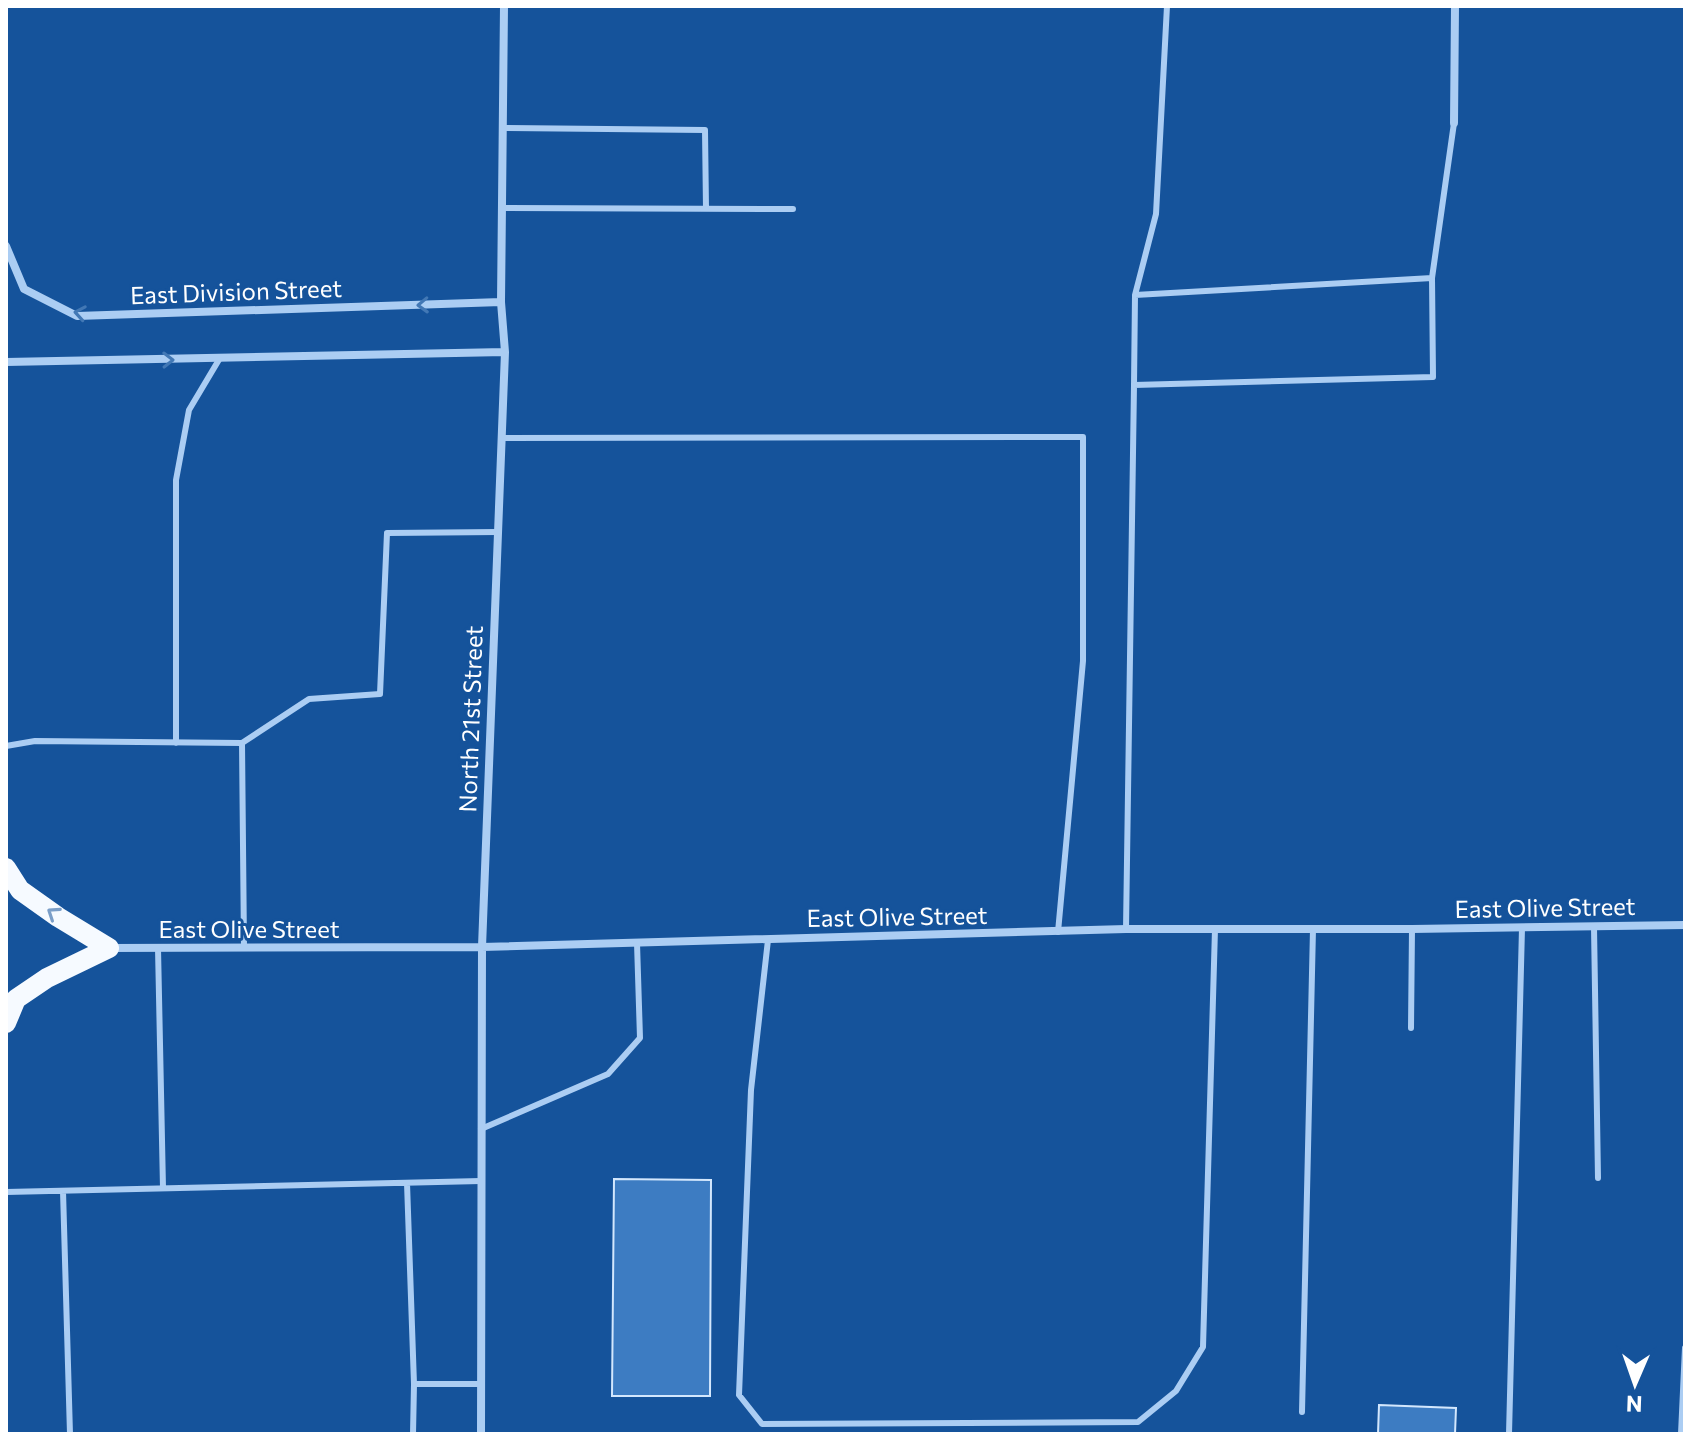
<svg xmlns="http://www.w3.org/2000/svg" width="1691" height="1440" font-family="Commissioner,sans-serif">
<rect width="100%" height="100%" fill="#15539b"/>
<path fill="#3d7cc2" stroke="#d3e7fd" stroke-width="2" d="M 614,1179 L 711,1180 L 710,1396 L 612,1396 Z
M 1379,1405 L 1456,1408 L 1455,1434 L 1378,1434 Z"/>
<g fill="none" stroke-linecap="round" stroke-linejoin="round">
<path stroke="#abcdf3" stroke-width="6" d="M 503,128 L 705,130 L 706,209
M 502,208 L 793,209
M 1432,278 L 1135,295 L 1134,385 L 1433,377 L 1432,278 L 1454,123
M 1135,295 L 1156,214 L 1167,6
M 501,438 L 1083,437 L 1083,661 L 1058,932
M 176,743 L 176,480 L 189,410 L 220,358
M 242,743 L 244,947
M 6,746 L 35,741 L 242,743 L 309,699 L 380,694 L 387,533 L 498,532
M 1594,927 L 1598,1178
M 1126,929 L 1134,385
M 768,940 L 751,1090 L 739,1395 L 762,1424 L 1138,1422 L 1176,1391 L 1203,1347 L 1215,929
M 158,948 L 163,1188
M 1411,1028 L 1412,929
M 481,1129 L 608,1074 L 640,1038 L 637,943
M 407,1183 L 414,1384
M 63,1191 L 70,1434
M 6,1192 L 481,1181
M 1302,1412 L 1313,929
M 413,1434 L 414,1384 L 481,1384
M 1509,1434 L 1522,928
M 1681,1434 L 1685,1348"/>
<path stroke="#abcdf3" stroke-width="8" d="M 1454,123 L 1455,6
M 6,246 L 24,289 L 77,316 L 501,302
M 6,362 L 505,352
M 110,948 L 482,947 L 1126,929 L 1412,929 L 1685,925
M 481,1434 L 482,947 L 505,352 L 501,302 L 504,6"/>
<path stroke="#f6faff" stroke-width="20" d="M 6,868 L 20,890 L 58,917 L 109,948
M 6,1023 L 16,999 L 47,978 L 109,948"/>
</g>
<defs><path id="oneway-chevron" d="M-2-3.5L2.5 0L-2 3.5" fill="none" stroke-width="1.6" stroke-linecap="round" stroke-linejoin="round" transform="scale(2)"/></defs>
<g stroke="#4278b5">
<use href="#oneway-chevron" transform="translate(423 305) rotate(178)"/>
<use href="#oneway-chevron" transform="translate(80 313) rotate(-170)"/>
<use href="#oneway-chevron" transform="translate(168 360) rotate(-1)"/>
</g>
<use stroke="#7a9ec8" href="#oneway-chevron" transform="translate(53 913) rotate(-146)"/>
<g text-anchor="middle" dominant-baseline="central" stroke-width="6" stroke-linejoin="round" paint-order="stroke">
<g font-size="24" fill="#fff" stroke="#15539b">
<text transform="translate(236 291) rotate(-2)">East Division Street</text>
<text transform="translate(470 719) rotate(-88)">North 21st Street</text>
<text transform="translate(1545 907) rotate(-1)">East Olive Street</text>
<text transform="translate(897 916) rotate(-1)">East Olive Street</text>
<text x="249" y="928">East Olive Street</text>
</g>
</g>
<rect width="1691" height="1440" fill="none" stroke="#ffffff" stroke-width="16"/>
<g transform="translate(1635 1384) rotate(182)" stroke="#15539b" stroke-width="6" paint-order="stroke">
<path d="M0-6L14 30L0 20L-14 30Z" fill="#ffffff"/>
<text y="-12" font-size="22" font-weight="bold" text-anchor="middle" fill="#ffffff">N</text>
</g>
</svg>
